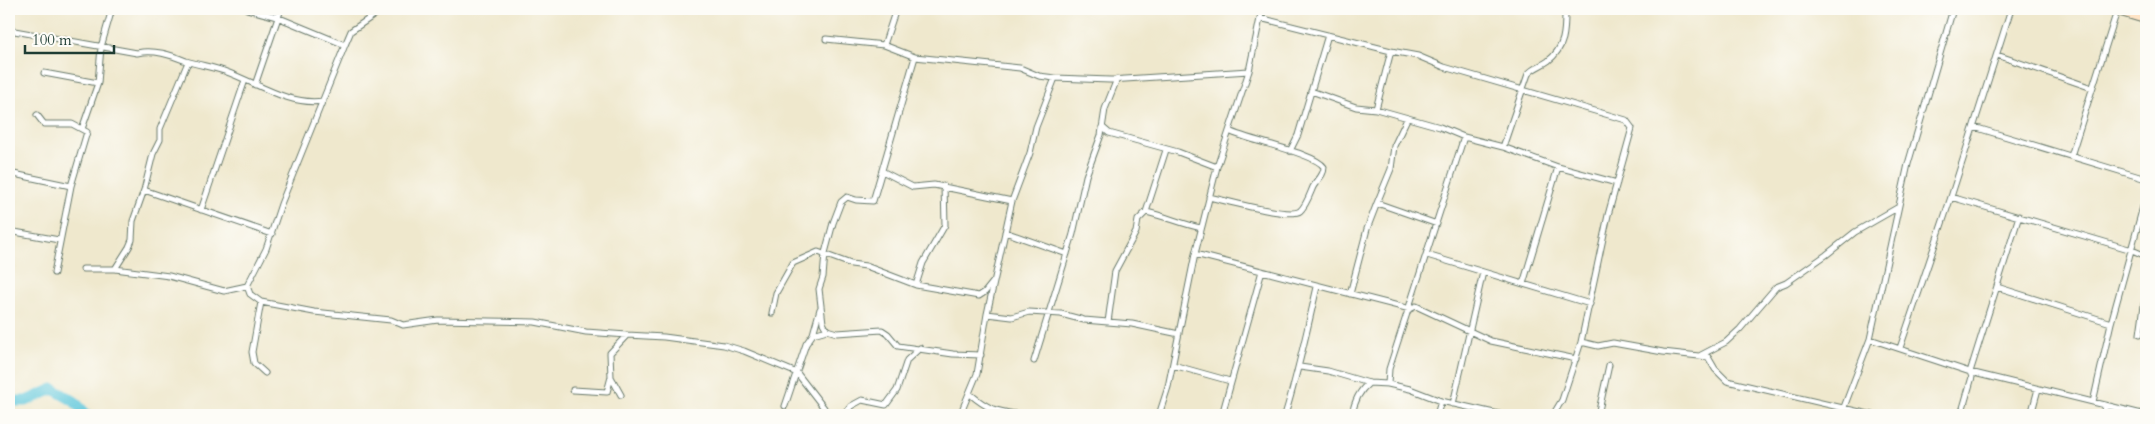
<svg xmlns="http://www.w3.org/2000/svg" width="2155" height="424" font-family="Cardo,serif">
<rect width="100%" height="100%" fill="#fdfcf7"/>
<filter id="ink" filterUnits="userSpaceOnUse"><feTurbulence type="fractalNoise" baseFrequency=".02" numOctaves="2"/><feDisplacementMap in="SourceGraphic" scale="10" xChannelSelector="R" yChannelSelector="G"/><feConvolveMatrix kernelMatrix="1 2 1 2 8 2 1 2 1" color-interpolation-filters="sRGB"/></filter>
<filter id="wash" filterUnits="userSpaceOnUse"><feTurbulence type="fractalNoise" baseFrequency=".0096" numOctaves="4" result="noise"/><feDisplacementMap in="SourceGraphic" scale="20" xChannelSelector="R" yChannelSelector="G"/><feGaussianBlur stdDeviation="1.12" result="paint"/><feColorMatrix in="noise" values="0 0 0 0 0 0 0 0 0 0 0 0 0 0 0 0 0 1.4 0 .05"/><feComposite in="paint" operator="in"/></filter>
<g filter="url(#wash)">
<rect width="100%" height="100%" fill="#efe8cd"/>
<g fill="none" stroke-linecap="round" stroke-linejoin="round">
<path stroke="#5fc7db" stroke-width="11" d="M 9,401 L 26,401 L 53,389 L 74,401 L 87,415"/>
</g>
</g>
<g filter="url(#ink)">
<g fill="none" stroke-linecap="round" stroke-linejoin="round">
<g stroke="#68796a" stroke-width="7">
<path id="minor" d="M 247,9 L 277,17 L 345,45
M 383,9 L 351,31 L 345,45 L 281,204 L 266,249 L 247,286 L 250,294 L 261,302 L 314,312 L 391,320 L 403,325 L 438,320 L 535,322 L 586,332 L 627,335 L 610,353 L 611,377 L 621,395
M 896,9 L 884,45 L 915,57 L 1020,68 L 1039,76 L 1055,78 L 1110,80 L 1249,71
M 1260,18 L 1391,51 L 1418,56 L 1444,67 L 1626,120 L 1632,128 L 1608,215 L 1581,342 L 1562,400 L 1553,415
M 9,30 L 137,53 C 154,49 171,55 186,61 C 199,65 212,67 224,71 C 256,82 288,106 323,101
M 826,39 L 884,45
M 1997,55 L 2092,88
M 915,57 L 873,201 L 856,200 L 847,197 L 841,202 L 833,223 L 825,253 L 823,277 L 819,289 L 823,323 L 827,330 L 837,333 L 882,330 L 888,334 L 898,346 L 953,354 L 981,355
M 44,73 L 98,83
M 255,85 L 281,9
M 1311,91 L 1356,107 L 1376,109 L 1440,127 L 1464,137 L 1503,147 L 1558,167 L 1617,183
M 1376,109 L 1391,51
M 37,115 L 44,124 L 72,124 L 87,132 L 71,186 L 54,273
M 1407,119 L 1394,146 L 1391,169 L 1377,203 L 1437,224
M 1102,127 L 1109,133 L 1178,152 L 1217,167
M 1974,127 L 2146,179
M 82,129 L 98,83 L 101,47 L 112,9
M 1503,147 L 1528,74 C 1534,67 1541,66 1548,61 C 1566,47 1565,29 1565,9
M 1290,151 L 1298,135 L 1328,35
M 2071,156 L 2117,11
M 882,171 L 913,187 L 934,185 L 1012,201
M 9,173 L 71,186
M 144,190 L 272,234
M 1209,197 C 1224,200 1290,219 1300,211 C 1306,206 1310,194 1313,187 C 1317,180 1324,176 1324,167 C 1315,153 1249,141 1229,131
M 1951,197 L 2132,250 L 2146,256
M 201,210 L 245,80
M 1146,212 L 1166,150
M 9,231 L 59,240
M 1005,232 L 1067,254
M 1195,254 L 1410,309 L 1416,306 L 1491,341 L 1576,359
M 1427,255 L 1590,304
M 83,269 L 115,269 L 169,276 L 224,291 L 247,286
M 115,269 L 129,247 L 132,240 L 133,221 L 144,190 L 153,154 L 160,140 L 160,129 L 188,62
M 1523,284 L 1558,167
M 916,285 L 923,263 L 945,225 L 944,186
M 1997,287 L 2111,323
M 1350,294 L 1367,229 L 1377,203
M 261,302 L 252,352 L 254,363 L 265,373
M 772,313 L 776,293 L 793,263 L 818,252 L 851,264 L 866,266 L 916,285 L 979,296 L 985,292 L 993,282
M 987,314 L 1012,317 L 1029,312 L 1061,314 L 1084,320 L 1132,324 L 1179,334
M 1108,322 L 1115,271 L 1136,232 L 1138,220 L 1146,212 C 1165,216 1182,224 1201,228
M 813,334 L 827,330
M 2140,334 L 2146,291
M 627,335 L 664,337 L 724,345 L 744,351 L 797,373 L 824,408
M 1870,339 L 1970,372 L 2146,415
M 1581,342 L 1598,346 L 1613,343 L 1663,352 L 1708,357 L 1715,369 L 1727,381 L 1873,415
M 1900,348 L 1951,197 L 2011,9
M 1701,355 L 1726,342 L 1740,329 L 1776,287 L 1786,283 L 1826,255 L 1855,232 L 1897,208
M 1034,361 L 1073,234 L 1086,176 L 1101,135 L 1105,109 L 1117,79
M 1173,365 L 1230,381
M 1300,367 L 1328,371 L 1369,383 L 1388,384 L 1410,389 L 1441,401 L 1503,415
M 1388,384 L 1389,369 L 1464,137
M 573,390 L 607,392 L 611,377
M 970,394 C 990,411 997,411 1022,415
M 2093,402 L 2111,323 L 2146,196
M 1453,404 L 1483,272
M 785,406 L 806,344 L 813,334 L 820,309
M 844,415 L 851,406 L 862,400 L 886,405 L 897,390 L 907,360 L 920,348
M 960,415 L 977,374 L 987,314 L 1012,201 L 1030,153 L 1036,127 L 1055,78
M 1159,415 L 1168,387 L 1195,254 L 1217,167 L 1249,71 L 1262,9
M 1222,415 L 1262,271
M 1285,415 C 1298,373 1307,330 1317,287
M 1352,415 C 1354,403 1359,391 1369,383
M 1437,415 L 1441,401
M 1598,415 L 1609,365
M 1841,415 L 1870,339 L 1908,164 L 1953,9
M 1961,415 L 1972,377 L 1970,372 L 2019,216
M 2031,415 L 2038,389
M 2102,415 L 2106,405"/>
</g>
<g stroke="#68796a" stroke-width="9">
<path id="secondary" d="M 2109,9 L 2146,20"/>
</g>
<use href="#minor" stroke="#fff" stroke-width="5"/>
<use href="#secondary" stroke="#ffe4c6" stroke-width="7"/>
</g>
</g>
<rect width="2155" height="424" fill="none" stroke="#fdfcf7" stroke-width="30"/>
<path d="M25 45v8h89v-8" fill="none" stroke="#1f3d34" stroke-width="2.5"/>
<text x="32" y="45" font-size="15" fill="#1f3d34" stroke="#fdfcf7" stroke-width="4" paint-order="stroke">100 m</text>
</svg>
